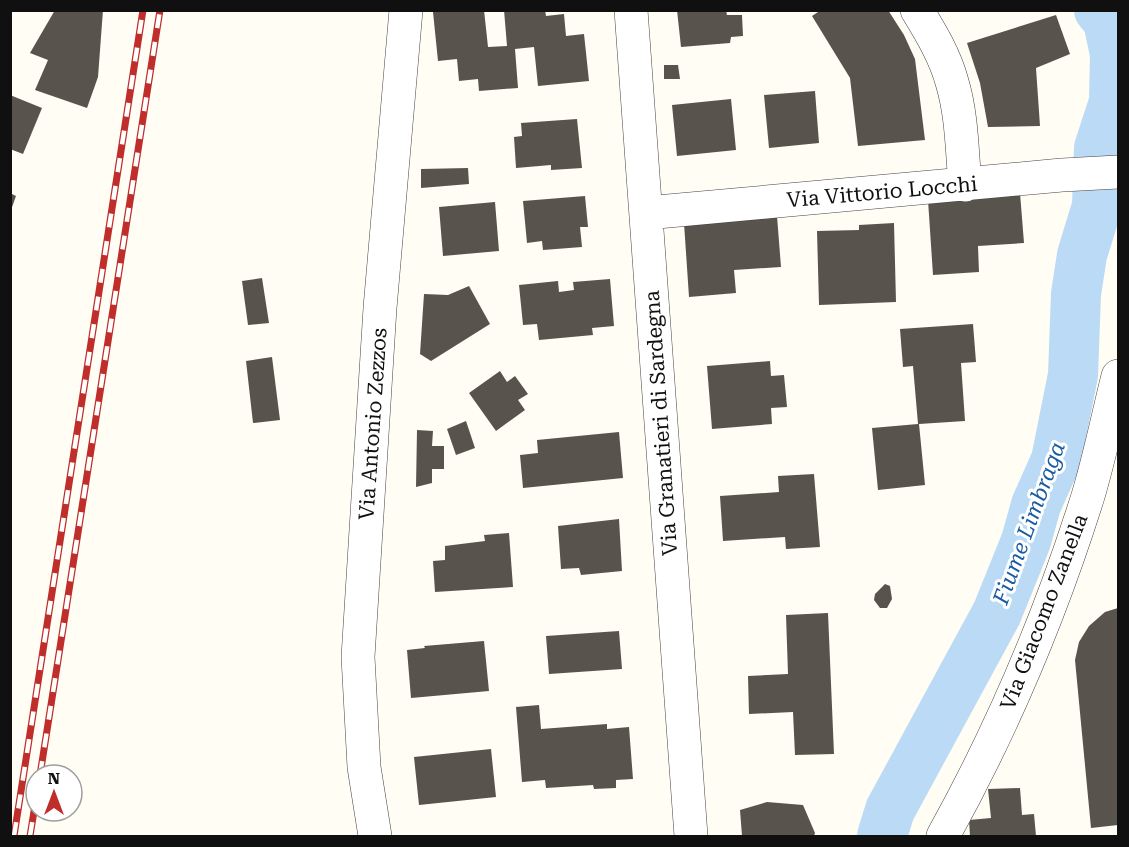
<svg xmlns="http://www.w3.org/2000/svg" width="1129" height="847" font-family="'Roboto Serif',serif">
<rect width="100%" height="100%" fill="#fffdf4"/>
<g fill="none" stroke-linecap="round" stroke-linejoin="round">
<path stroke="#badaf5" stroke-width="50" d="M 882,836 L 890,810 L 997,613 L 1026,541 L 1036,505 L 1056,460 L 1073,375 L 1076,294 L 1082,255 L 1097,206 L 1099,148 L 1114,102 L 1115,54 L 1108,21 L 1099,10"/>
</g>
<path fill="#59534d" d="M 55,10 L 103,10 L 98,77 L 87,108 L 35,90 L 48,60 L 30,53 Z
M 451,10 L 484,10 L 488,47 L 507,46 L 504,10 L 545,10 L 546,16 L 564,14 L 566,36 L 584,34 L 589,81 L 538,86 L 534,47 L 515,49 L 518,88 L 479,91 L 478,79 L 459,81 L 457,59 L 438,61 L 433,12 Z
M 677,10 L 726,10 L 727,15 L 742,15 L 743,36 L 731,37 L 730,43 L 681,47 Z
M 821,10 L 888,10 L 904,35 L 915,59 L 925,140 L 858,146 L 850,78 L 812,16 Z
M 1056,15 L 1070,54 L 1036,68 L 1040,126 L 988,127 L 980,83 L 967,43 Z
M 664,65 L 678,65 L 680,79 L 664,79 Z
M 815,91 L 819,143 L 769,148 L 764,95 Z
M 10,95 L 42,108 L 23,154 L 10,149 Z
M 731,99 L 736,150 L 677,156 L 672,105 Z
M 577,119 L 582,168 L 551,170 L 551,165 L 516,168 L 514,137 L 522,136 L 521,123 Z
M 468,168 L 469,184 L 421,188 L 421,169 Z
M 10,193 L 16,196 L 11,210 L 10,210 Z
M 1020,193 L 1024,243 L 978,246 L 979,272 L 933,275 L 928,200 Z
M 585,196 L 588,227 L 580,227 L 582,247 L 543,250 L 542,241 L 527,243 L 523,201 Z
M 495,202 L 499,251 L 443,256 L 439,207 Z
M 777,216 L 781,267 L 734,270 L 736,293 L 689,297 L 684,223 Z
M 894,223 L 896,302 L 819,305 L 817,231 L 859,230 L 859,225 Z
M 262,278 L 269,323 L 248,325 L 242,281 Z
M 610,279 L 614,326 L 592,328 L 593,335 L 539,340 L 537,324 L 523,325 L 519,285 L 558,281 L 559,292 L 574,290 L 573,282 Z
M 469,286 L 490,324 L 431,361 L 420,354 L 424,294 L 448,295 Z
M 973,324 L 976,362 L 961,363 L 965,421 L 919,424 L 925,485 L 878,490 L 872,428 L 918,424 L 913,366 L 903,367 L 900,329 Z
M 272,357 L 280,420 L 253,423 L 246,361 Z
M 770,361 L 771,376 L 784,375 L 787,407 L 771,408 L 772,424 L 712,429 L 707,366 Z
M 500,371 L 507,382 L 515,376 L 528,394 L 518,400 L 525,410 L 496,431 L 469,393 Z
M 466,421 L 475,448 L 456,455 L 447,429 Z
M 417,430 L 433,431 L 432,446 L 444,446 L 444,469 L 432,469 L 432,483 L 416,487 Z
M 619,432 L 623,478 L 523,488 L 520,455 L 538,453 L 537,440 Z
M 814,474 L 820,547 L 786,549 L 785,537 L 723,541 L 720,496 L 779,492 L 778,476 Z
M 619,519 L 622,571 L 581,575 L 579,568 L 561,569 L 558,526 Z
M 509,533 L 513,587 L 435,592 L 433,561 L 445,560 L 445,546 L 485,541 L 484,535 Z
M 885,584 L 890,586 L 892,599 L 887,608 L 880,608 L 874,600 L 875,594 Z
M 1118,608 L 1118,825 L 1091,828 L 1075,660 L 1079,642 L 1089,626 L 1105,612 Z
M 828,613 L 834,754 L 795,755 L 793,712 L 749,714 L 748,676 L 788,674 L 786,615 Z
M 619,631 L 622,669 L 549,674 L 546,636 Z
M 484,641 L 489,691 L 411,698 L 407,650 L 425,648 L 424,646 Z
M 539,705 L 541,729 L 607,724 L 607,729 L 629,727 L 633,779 L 616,780 L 616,788 L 594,789 L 593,785 L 546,788 L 545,780 L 522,782 L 516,707 Z
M 491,749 L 496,797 L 419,805 L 414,757 Z
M 1020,788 L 1022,815 L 1034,814 L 1036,836 L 970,836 L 969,820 L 991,818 L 988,789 Z
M 767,802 L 803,805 L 815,833 L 814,836 L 742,836 L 740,810 Z"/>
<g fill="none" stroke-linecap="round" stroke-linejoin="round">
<g stroke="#434343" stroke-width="34">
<path id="minor" d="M 631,10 L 691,836
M 917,10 C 931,33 945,56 952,82 C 962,115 962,151 965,185
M 646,213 L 1062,175 L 1118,172
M 375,836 L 364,767 L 358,657 L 380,308 L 406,10
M 943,836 C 1003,728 1051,614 1088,496 C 1100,456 1108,416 1118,376"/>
</g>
<use href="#minor" stroke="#fff" stroke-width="33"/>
<g stroke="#bf2e2a" stroke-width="7">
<path id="rail" d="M 40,775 L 160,10
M 14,836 L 143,10
M 30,836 L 36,799"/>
</g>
<use href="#rail" stroke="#fff" stroke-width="4.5" stroke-dasharray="14" stroke-linecap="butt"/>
</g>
<g text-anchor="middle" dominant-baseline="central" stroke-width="6" stroke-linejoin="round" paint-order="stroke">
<g font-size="21" fill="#101010" stroke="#fff">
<text transform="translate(882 192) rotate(-5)">Via Vittorio Locchi</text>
<text transform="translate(661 423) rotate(-94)">Via Granatieri di Sardegna</text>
<text transform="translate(373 424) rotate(-86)">Via Antonio Zezzos</text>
<text transform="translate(1044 612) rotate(-69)">Via Giacomo Zanella</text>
</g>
<g font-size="22" font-style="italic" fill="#1a5ca2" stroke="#fff">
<text transform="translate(1029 523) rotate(-70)">Fiume Limbraga</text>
</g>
</g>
<rect width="1129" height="847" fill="none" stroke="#101010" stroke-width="24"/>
<g transform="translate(54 793)"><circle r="28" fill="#ffffff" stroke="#9f9f9f" stroke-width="1.5"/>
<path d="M0-4.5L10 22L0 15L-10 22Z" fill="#bf2e2a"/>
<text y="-9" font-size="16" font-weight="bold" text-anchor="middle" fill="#101010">N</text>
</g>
</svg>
